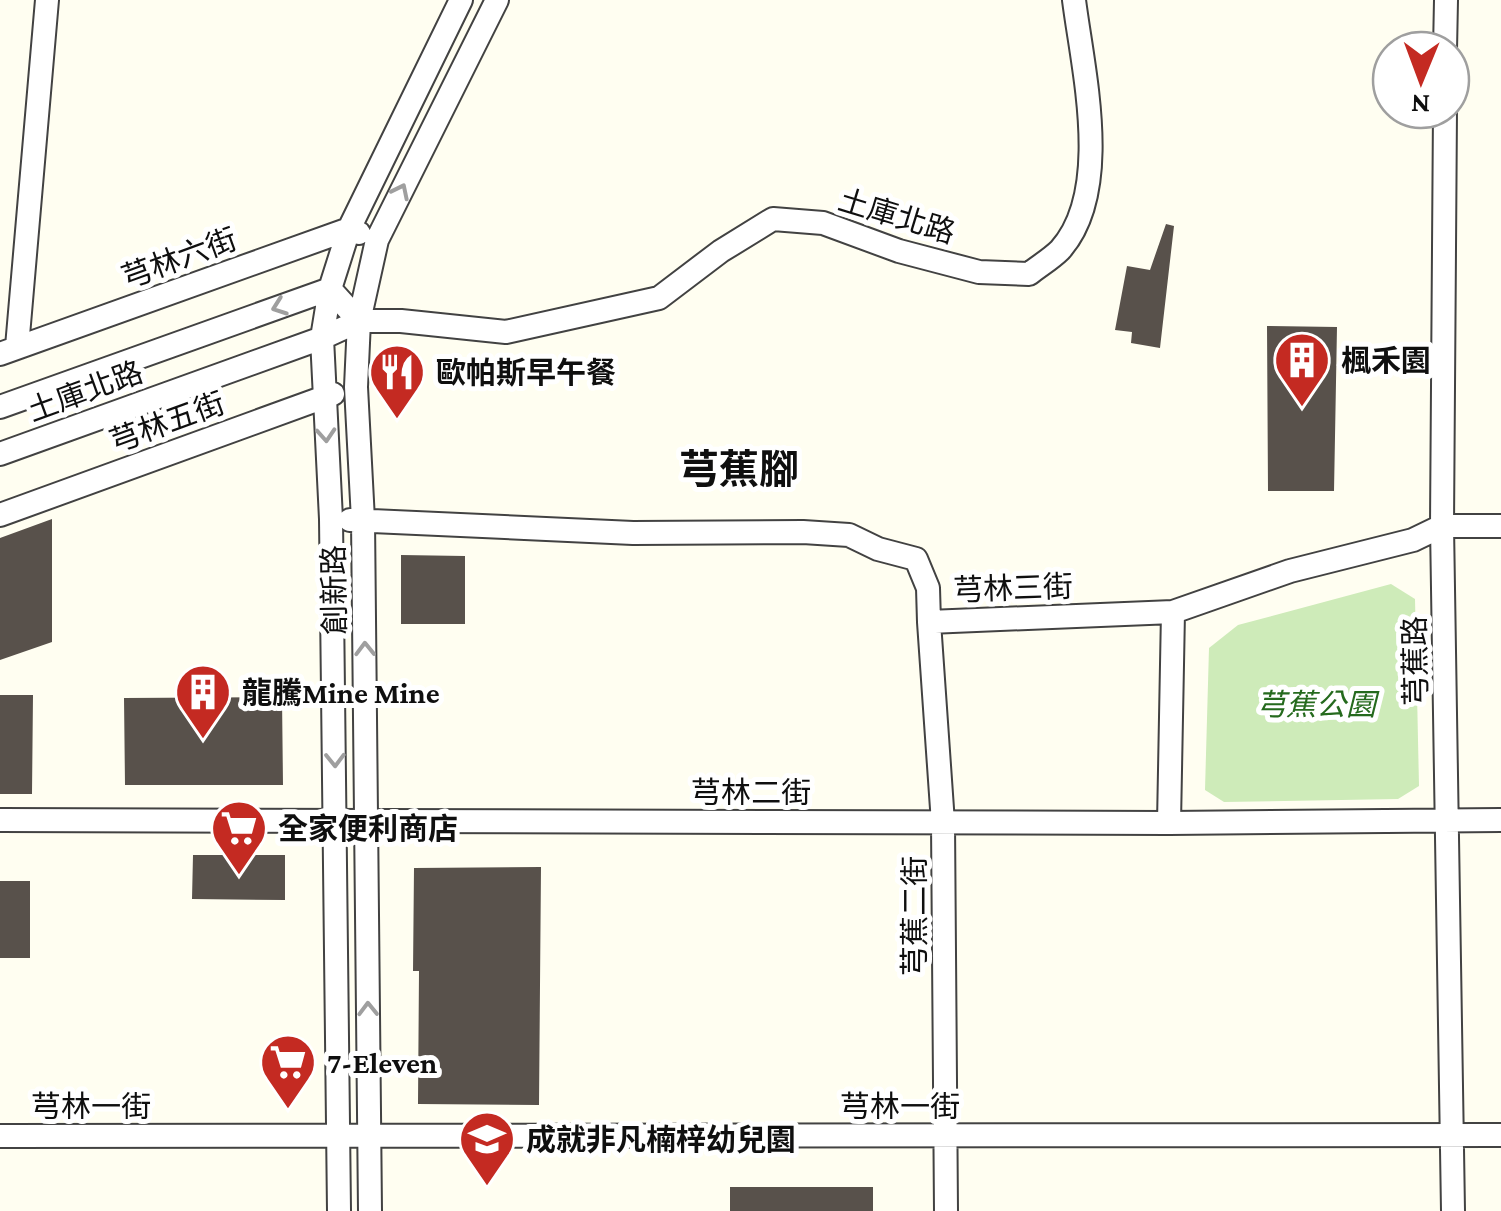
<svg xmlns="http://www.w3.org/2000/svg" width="1501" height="1211" font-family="'Crimson Pro','Noto Sans TC',serif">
<rect width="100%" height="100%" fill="#fffef1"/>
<path fill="#ceebb9" d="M 1391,584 L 1415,599 L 1419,786 L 1398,799 L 1224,802 L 1205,790 L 1209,648 L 1238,625 Z"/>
<path fill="#58514b" d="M 1166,224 L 1174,226 L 1160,348 L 1131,343 L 1132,332 L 1115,330 L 1127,266 L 1150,270 Z
M 1267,326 L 1337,327 L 1334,491 L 1268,491 Z
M 52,519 L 52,642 L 0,660 L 0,538 Z
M 401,555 L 465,556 L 465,624 L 401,624 Z
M 0,695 L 33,695 L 32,794 L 0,794 Z
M 282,697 L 283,785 L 125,785 L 124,698 Z
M 193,855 L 285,855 L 285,900 L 192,899 Z
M 541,867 L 539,1105 L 418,1104 L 419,971 L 413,971 L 414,868 Z
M 0,881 L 30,881 L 30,958 L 0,958 Z
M 730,1187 L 873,1187 L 873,1211 L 730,1211 Z"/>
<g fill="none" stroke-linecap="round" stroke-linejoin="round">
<g stroke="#424242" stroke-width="26">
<path id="street" d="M 1445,50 L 1446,0
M 1445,110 L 1442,526 L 1453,1211
M 17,347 L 47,0
M 0,354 L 349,229 L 359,233
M 0,407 L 330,289 L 359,321
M 0,454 L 322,338 L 359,321 L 401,321 L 506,332 L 659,298 L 721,251 L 773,219 L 823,223 L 899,251 L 979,272 L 1029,274 C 1039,266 1051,259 1060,250 C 1113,191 1083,71 1074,0
M 0,515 L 333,394
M 350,520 L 633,533 L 803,532 L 849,535 L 878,549 L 916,559 L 928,588 L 929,622 L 1173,612 L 1290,571 L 1413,540 L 1442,526 L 1501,526
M 929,622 L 943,823 L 946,1211
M 0,820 L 1169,823 L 1501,820
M 1169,823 L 1173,612
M 0,1136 L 1501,1135
M 339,1211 L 331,519 L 322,338 L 330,289 L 349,229 L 461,0
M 370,1211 L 363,520 L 356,387 L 359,321 L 377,240 L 497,0"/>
</g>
<use href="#street" stroke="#fff" stroke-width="22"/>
</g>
<defs><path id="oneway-chevron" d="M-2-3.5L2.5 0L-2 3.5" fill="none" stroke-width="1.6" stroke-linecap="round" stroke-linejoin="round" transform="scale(2.5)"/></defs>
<g stroke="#9f9f9f">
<use href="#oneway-chevron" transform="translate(401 191) rotate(-64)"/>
<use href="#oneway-chevron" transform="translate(279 307) rotate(160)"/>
<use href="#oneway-chevron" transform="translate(326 435) rotate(86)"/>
<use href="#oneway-chevron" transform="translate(365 649) rotate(-91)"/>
<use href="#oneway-chevron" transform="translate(335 760) rotate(89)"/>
<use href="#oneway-chevron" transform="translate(368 1009) rotate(-91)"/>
</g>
<defs>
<g id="building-pin" transform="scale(2.875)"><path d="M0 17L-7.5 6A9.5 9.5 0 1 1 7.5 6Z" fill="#c42a22" stroke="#fff"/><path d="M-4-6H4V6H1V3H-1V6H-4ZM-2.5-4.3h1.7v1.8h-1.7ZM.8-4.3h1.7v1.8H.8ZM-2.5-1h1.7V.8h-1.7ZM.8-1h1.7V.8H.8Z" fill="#fff"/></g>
<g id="restaurant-pin" transform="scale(2.875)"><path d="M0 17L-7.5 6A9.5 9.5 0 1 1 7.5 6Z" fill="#c42a22" stroke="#fff"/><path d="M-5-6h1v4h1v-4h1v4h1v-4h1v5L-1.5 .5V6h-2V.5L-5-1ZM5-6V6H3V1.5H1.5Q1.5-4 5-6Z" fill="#fff"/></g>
<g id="supermarket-pin" transform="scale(2.875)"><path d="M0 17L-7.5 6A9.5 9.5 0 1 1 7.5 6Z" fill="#c42a22" stroke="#fff"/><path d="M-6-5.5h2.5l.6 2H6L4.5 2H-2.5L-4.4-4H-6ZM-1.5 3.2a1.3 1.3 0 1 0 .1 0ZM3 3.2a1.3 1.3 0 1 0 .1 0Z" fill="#fff"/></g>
<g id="school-pin" transform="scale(2.875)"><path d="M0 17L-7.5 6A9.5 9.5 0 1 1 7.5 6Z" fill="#c42a22" stroke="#fff"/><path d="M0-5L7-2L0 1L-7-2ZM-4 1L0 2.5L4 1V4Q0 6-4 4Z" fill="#fff"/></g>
</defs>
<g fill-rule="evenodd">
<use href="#building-pin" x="1302" y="360"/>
<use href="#restaurant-pin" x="397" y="372"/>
<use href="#building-pin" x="203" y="692"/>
<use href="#supermarket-pin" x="239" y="828"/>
<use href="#supermarket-pin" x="288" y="1062"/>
<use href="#school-pin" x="487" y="1139"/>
</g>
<g text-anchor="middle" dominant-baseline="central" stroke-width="10" stroke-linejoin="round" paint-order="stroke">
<g font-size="30" fill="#0f0f0f" stroke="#fff">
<text transform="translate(897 216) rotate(17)">土庫北路</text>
<text transform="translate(179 258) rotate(-20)">芎林六街</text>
<text transform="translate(85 391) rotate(-20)">土庫北路</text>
<text transform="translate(167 422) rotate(-20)">芎林五街</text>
<text transform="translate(1013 588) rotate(-2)">芎林三街</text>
<text transform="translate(334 590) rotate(-91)">創新路</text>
<text transform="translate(1415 661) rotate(-91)">芎蕉路</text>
<text x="751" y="792">芎林二街</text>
<text transform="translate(914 916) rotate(-90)">芎蕉二街</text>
<text x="91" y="1106">芎林一街</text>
<text x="900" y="1106">芎林一街</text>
</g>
<g font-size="30" font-weight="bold" fill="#0f0f0f" stroke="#fff" text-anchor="start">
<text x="1341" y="360">楓禾園</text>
<text x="436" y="372">歐帕斯早午餐</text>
<text x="242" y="692">龍騰Mine Mine</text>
<text x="278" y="828">全家便利商店</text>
<text x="327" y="1062">7-Eleven</text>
<text x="526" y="1139">成就非凡楠梓幼兒園</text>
</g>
<g font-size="30" font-style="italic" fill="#256a1d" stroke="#fff">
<text x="1316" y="704">芎蕉公園</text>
</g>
<g font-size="40" font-weight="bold" fill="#0f0f0f" stroke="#fff">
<text x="739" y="469">芎蕉腳</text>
</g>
</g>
<g transform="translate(1421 80) rotate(181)"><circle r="48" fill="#ffffff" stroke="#9f9f9f" stroke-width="2.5"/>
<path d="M0-8L18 38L0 25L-18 38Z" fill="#c42a22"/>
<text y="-15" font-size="28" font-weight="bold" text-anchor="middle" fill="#0f0f0f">N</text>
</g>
</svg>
